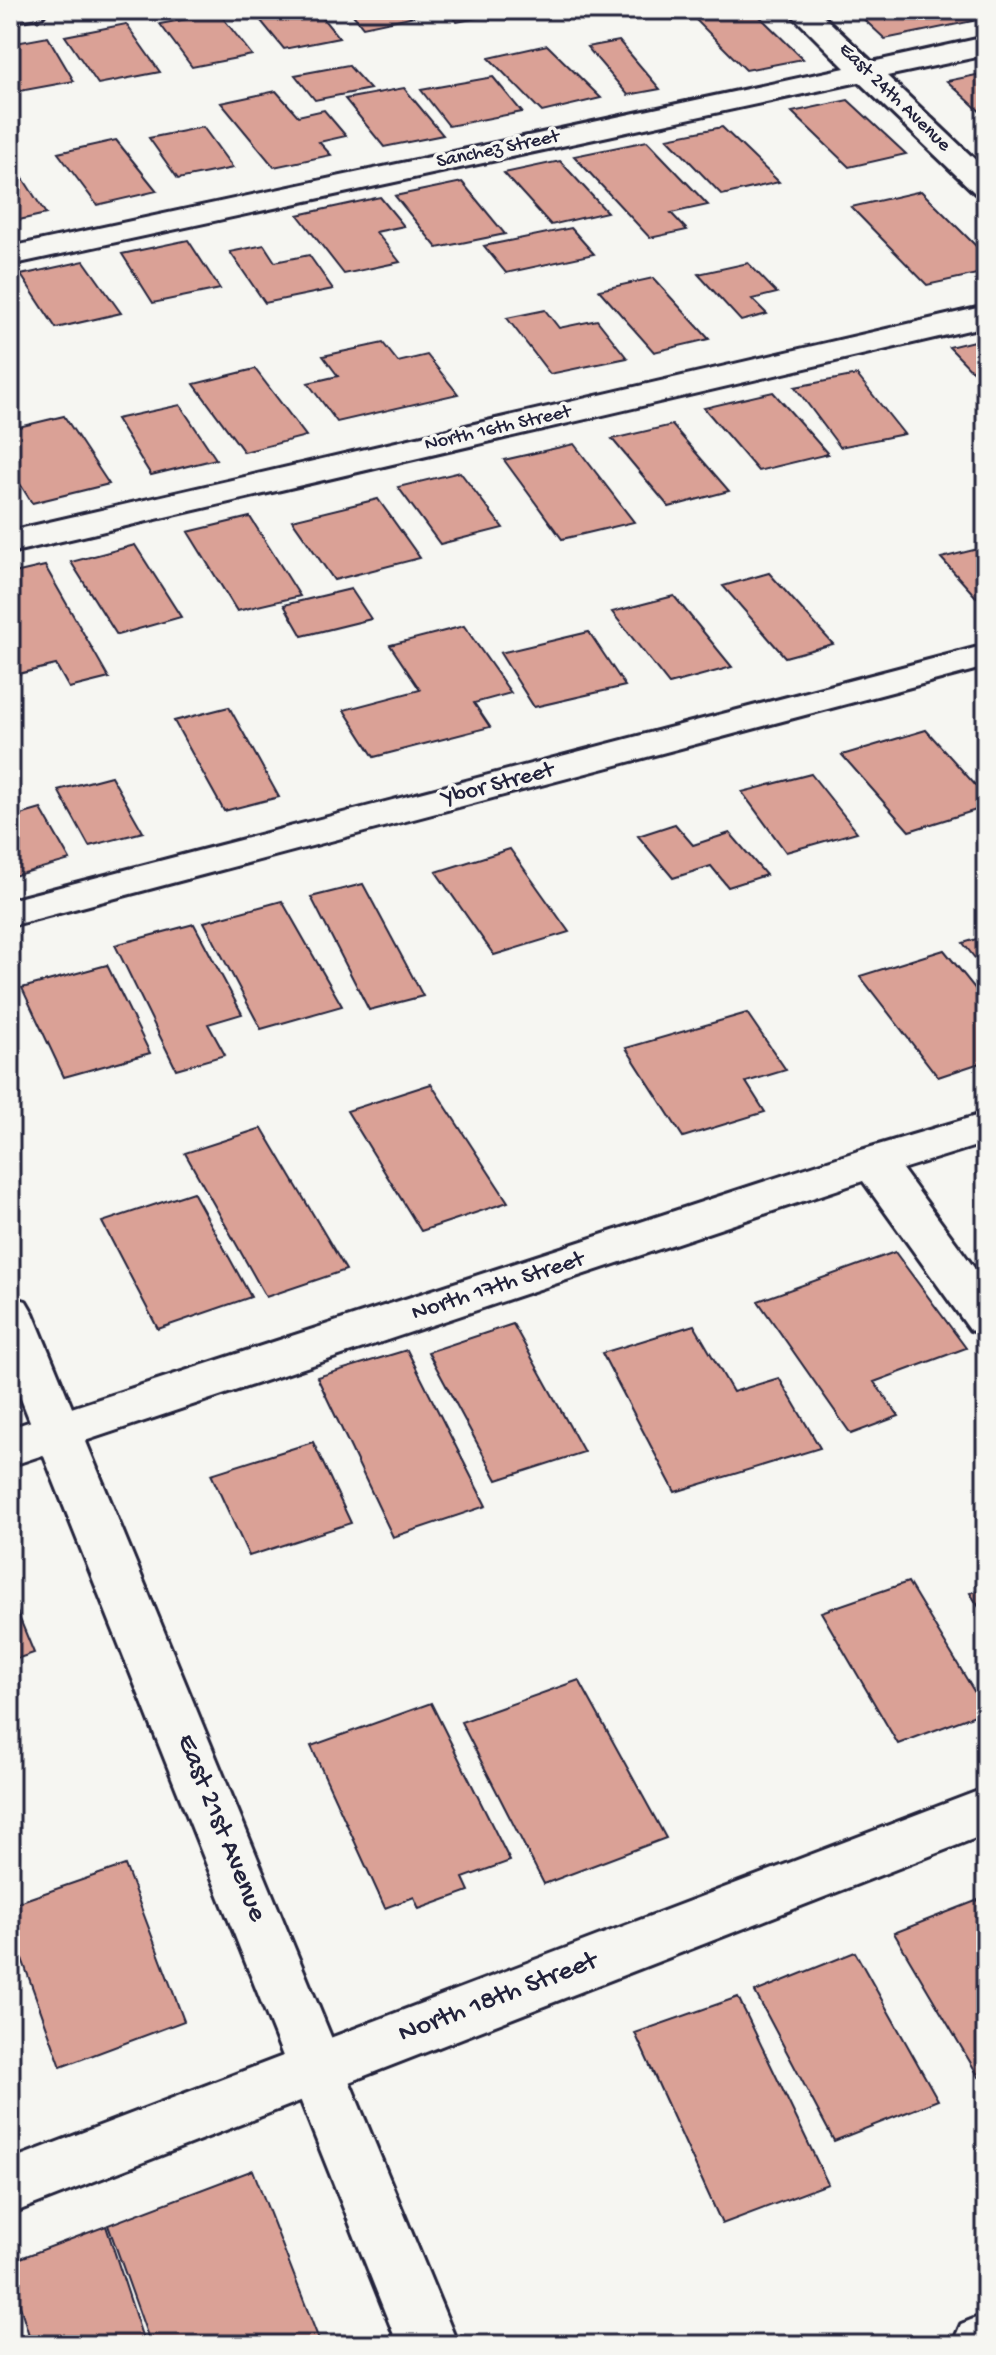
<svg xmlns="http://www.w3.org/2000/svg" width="996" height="2355" font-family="'Gochi Hand',sans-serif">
<rect width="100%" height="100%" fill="#f6f6f2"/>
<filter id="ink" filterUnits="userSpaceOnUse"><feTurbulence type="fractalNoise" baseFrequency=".0125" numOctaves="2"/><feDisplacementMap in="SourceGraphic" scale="16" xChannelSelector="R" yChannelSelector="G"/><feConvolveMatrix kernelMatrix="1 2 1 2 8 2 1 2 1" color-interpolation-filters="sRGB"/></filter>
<g filter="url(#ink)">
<path fill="#daa196" stroke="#22223b" stroke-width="2" d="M 252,10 L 316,10 L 339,38 L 284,49 Z
M 349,10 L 415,10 L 420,15 L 363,27 Z
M 447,10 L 518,10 L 457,22 Z
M 742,10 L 753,10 L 803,59 L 746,70 L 695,19 Z
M 865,10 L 961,10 L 973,21 L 885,39 L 856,12 Z
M 219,13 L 252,55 L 192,67 L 160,24 Z
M 126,24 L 160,72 L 98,84 L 65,36 Z
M 48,37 L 74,81 L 20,91 L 10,74 L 10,44 Z
M 619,41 L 660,89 L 628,95 L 587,47 Z
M 547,45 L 601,98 L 542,112 L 489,58 Z
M 348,65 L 370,89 L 315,100 L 295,75 Z
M 986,73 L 986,117 L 947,81 Z
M 493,77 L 522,112 L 449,126 L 421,90 Z
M 404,88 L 443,135 L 384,147 L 345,99 Z
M 276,91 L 298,116 L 324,110 L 346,136 L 319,142 L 331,155 L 274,167 L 221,103 Z
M 848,100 L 906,154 L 849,167 L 792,112 Z
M 203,127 L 233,168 L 178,179 L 149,138 Z
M 722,127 L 779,182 L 722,195 L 667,138 Z
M 116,140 L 157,191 L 97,205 L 58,153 Z
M 647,141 L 708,205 L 671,213 L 687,230 L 650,238 L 574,156 Z
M 560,161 L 607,212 L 551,225 L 504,173 Z
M 13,163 L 46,214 L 10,222 L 10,164 Z
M 462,182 L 505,234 L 437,248 L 395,196 Z
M 921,191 L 986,256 L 986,272 L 927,285 L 851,207 Z
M 380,197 L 404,226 L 376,232 L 400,262 L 344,274 L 298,215 Z
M 571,228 L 594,254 L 506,273 L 484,246 Z
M 188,240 L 220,289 L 153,303 L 122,254 Z
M 264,245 L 275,262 L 309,255 L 333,289 L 265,303 L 230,252 Z
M 84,261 L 121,313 L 56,328 L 21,275 Z
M 748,263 L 777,293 L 752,299 L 767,314 L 741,321 L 698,274 Z
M 653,278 L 709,339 L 654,352 L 599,290 Z
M 545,310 L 559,328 L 597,320 L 627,358 L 550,374 L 507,318 Z
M 986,338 L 986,385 L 949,347 Z
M 383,343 L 398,362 L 427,355 L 458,394 L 337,422 L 308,383 L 338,376 L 323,356 Z
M 255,369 L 306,436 L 244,452 L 194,384 Z
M 857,375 L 904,434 L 840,447 L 795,387 Z
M 773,392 L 828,454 L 758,471 L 704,408 Z
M 180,405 L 216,459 L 151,475 L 116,419 Z
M 64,416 L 109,484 L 32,503 L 10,468 L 10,429 Z
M 672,425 L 729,491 L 669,507 L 612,439 Z
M 574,444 L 634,522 L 562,539 L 504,460 Z
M 460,472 L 503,528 L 440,544 L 398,487 Z
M 378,499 L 420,558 L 334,580 L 292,520 Z
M 250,517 L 300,596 L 237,611 L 188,532 Z
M 135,545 L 181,617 L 117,635 L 71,562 Z
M 986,547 L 986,594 L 976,597 L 941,558 Z
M 45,566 L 109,678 L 69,688 L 56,665 L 14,675 L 10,667 L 10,574 Z
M 769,573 L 833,644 L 785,657 L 723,586 Z
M 351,589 L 371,619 L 302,636 L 284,605 Z
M 674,596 L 732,667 L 669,684 L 612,612 Z
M 464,626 L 511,693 L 474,703 L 490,727 L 374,757 L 344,710 L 420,690 L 390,645 Z
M 589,632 L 625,686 L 534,707 L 500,653 Z
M 229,707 L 279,797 L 224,811 L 174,721 Z
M 926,730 L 986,797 L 986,807 L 909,831 L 842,755 Z
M 811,774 L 857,832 L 786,852 L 742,792 Z
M 111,776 L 143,832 L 89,846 L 58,790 Z
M 41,809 L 70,860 L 10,877 L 10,818 Z
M 675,824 L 693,845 L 730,833 L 766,875 L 728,887 L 711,866 L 673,878 L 638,836 Z
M 510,849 L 569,932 L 494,955 L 436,872 Z
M 363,884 L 423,996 L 369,1010 L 311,897 Z
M 282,901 L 342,1006 L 261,1029 L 204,922 Z
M 194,924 L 242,1014 L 208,1024 L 225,1055 L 176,1069 L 115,945 Z
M 986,936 L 986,972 L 963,943 Z
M 944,950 L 986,1002 L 986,1061 L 938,1077 L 860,976 Z
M 107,965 L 150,1053 L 64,1077 L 22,988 Z
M 747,1013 L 786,1070 L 746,1082 L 765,1112 L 683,1137 L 626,1048 Z
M 431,1084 L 508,1202 L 421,1231 L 347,1111 Z
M 262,1128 L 346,1270 L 266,1297 L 185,1153 Z
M 193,1192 L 251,1297 L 158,1329 L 102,1222 Z
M 895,1252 L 966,1348 L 874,1382 L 899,1416 L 851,1434 L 758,1301 Z
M 513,1324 L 584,1452 L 497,1480 L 428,1352 Z
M 694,1325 L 733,1392 L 779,1378 L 820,1448 L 675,1492 L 602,1353 Z
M 407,1350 L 486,1506 L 393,1537 L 317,1377 Z
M 313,1442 L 351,1523 L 249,1556 L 211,1474 Z
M 908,1582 L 986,1711 L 898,1744 L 821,1612 Z
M 986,1588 L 986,1618 L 970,1593 Z
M 10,1595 L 34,1653 L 10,1661 Z
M 579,1680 L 666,1838 L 544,1884 L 461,1722 Z
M 431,1703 L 510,1861 L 463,1878 L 469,1891 L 419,1909 L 414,1897 L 385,1908 L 311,1746 Z
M 125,1865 L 184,2021 L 61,2067 L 10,1925 L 10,1905 Z
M 986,1897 L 986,2074 L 979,2077 L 894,1933 Z
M 855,1952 L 938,2100 L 834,2141 L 755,1992 Z
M 738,1997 L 828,2184 L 722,2224 L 635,2033 Z
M 253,2170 L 321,2345 L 151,2345 L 108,2225 Z
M 106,2226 L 145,2345 L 32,2345 L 10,2273 L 10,2262 Z"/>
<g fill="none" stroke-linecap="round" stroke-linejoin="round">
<g stroke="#22223b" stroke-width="6">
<path id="street" d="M 787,10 L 817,10 L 872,62 L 986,37 L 986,55 L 887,76 L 986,170 L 986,196 L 975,193 L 859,82 L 10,265 L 10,247 L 845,68 Z
M 986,306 L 986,326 L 10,553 L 10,531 Z
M 986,645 L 986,667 L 10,926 L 10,900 Z
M 986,1113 L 986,1143 L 902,1169 L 986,1284 L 986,1335 L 970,1330 L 863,1181 L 10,1466 L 10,1428 L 858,1151 Z
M 986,1788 L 986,1834 L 10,2214 L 10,2160 Z
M 986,2314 L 986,2345 L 952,2345 L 961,2324 Z"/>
</g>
<g stroke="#22223b" stroke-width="6">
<path id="secondary" d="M 10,10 L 47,10 L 43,16 L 10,22 Z
M 10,1296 L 26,1301 L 33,1313 L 458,2345 L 398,2345 L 10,1371 Z"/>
</g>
<use href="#street" fill="#f6f6f2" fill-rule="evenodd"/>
<use href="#secondary" fill="#f6f6f2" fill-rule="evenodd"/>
</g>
</g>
<g text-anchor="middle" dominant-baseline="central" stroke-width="7" stroke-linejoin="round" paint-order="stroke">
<g font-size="20" fill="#22223b" stroke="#f6f6f2">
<text transform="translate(894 98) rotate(44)">East 24th Avenue</text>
<text transform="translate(498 150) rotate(-12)">Sanchez Street</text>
<text transform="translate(498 429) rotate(-13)">North 16th Street</text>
</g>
<g font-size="24" fill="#22223b" stroke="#f6f6f2">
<text transform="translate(498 785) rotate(-15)">Ybor Street</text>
<text transform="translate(498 1287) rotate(-18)">North 17th Street</text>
</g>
<g font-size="28" fill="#22223b" stroke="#f6f6f2">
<text transform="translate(221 1828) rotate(68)">East 21st Avenue</text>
<text transform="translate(498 1998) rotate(-21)">North 18th Street</text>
</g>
</g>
<rect width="996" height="2355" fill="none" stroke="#f6f6f2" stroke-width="40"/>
<rect x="20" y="20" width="956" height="2315" fill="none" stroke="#22223b" stroke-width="3" filter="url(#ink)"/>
</svg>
